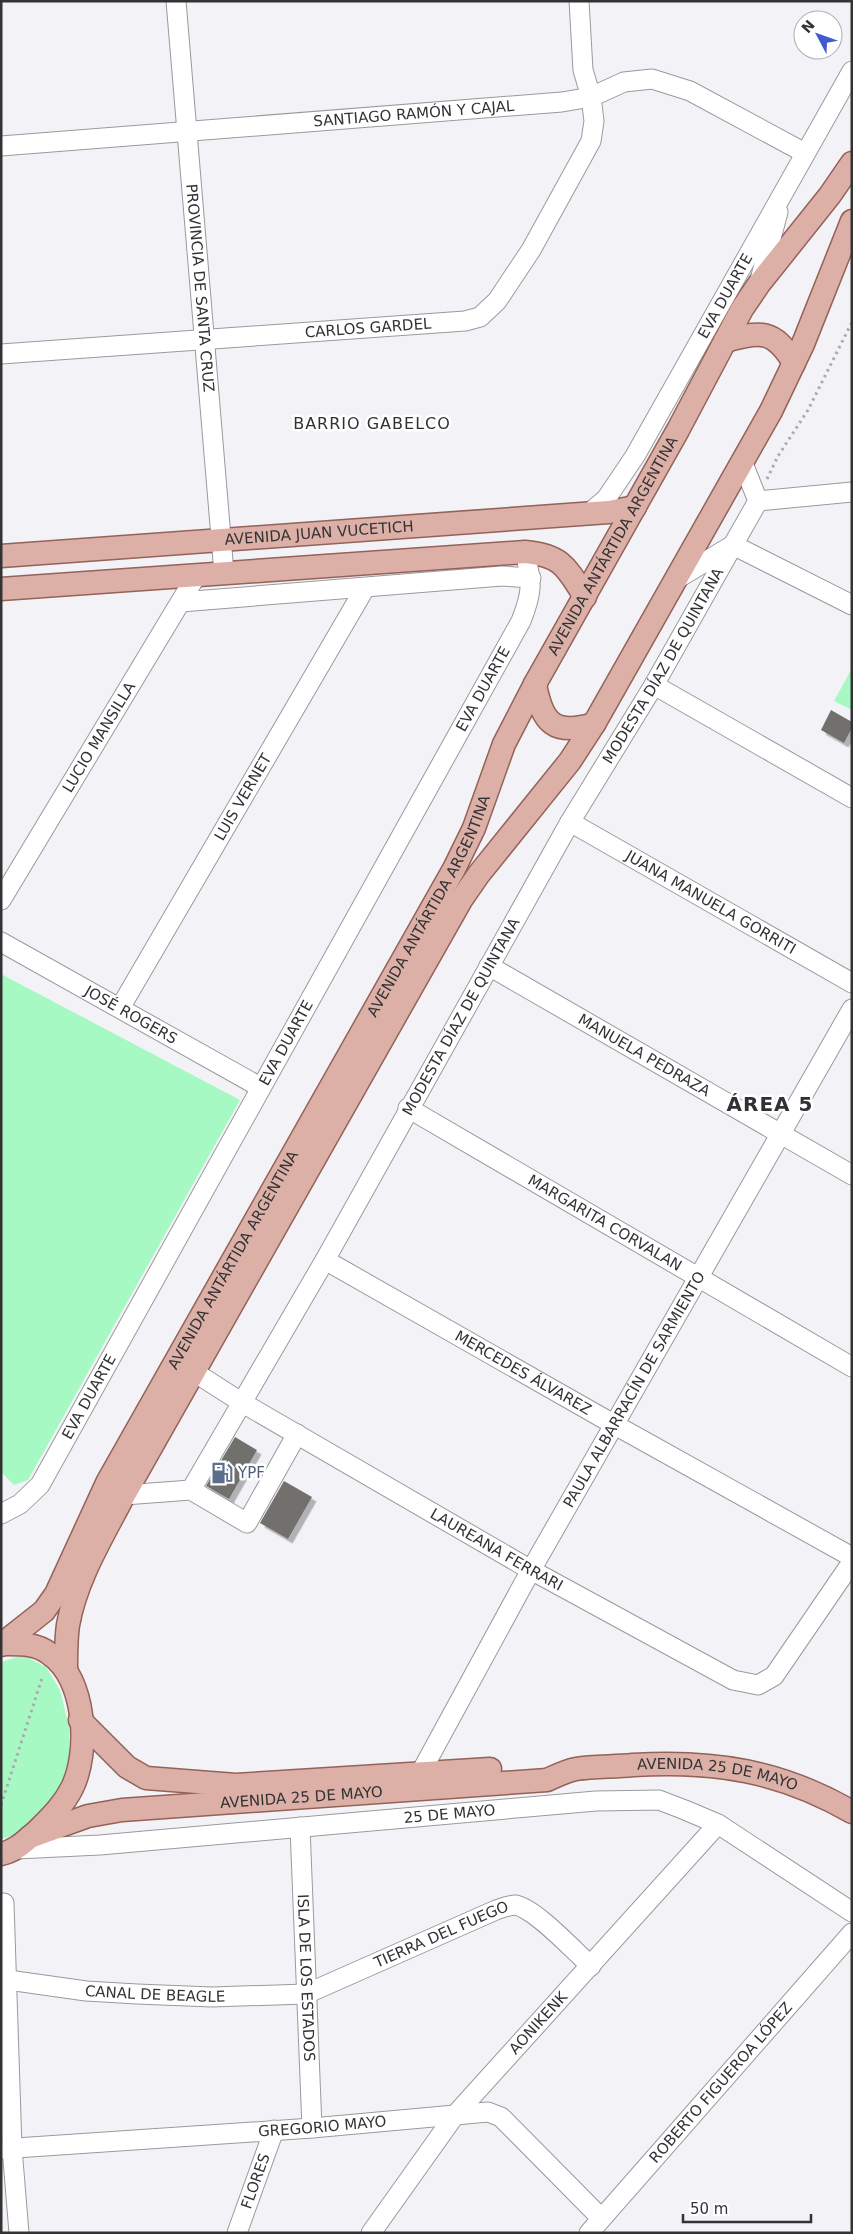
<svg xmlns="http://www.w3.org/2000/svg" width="853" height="2234" font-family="'DejaVu Sans',sans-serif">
<defs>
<filter id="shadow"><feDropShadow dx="4.5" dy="4.5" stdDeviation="0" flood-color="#0004"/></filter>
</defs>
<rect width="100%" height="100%" fill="#f3f3f7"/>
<path fill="#a7f9c4" d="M 852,668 L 852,710 L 834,701 Z
M 1,974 L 240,1100 L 28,1480 L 14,1485 L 1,1472 Z
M 23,1655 L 46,1667 L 60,1690 L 69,1727 L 69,1771 L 50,1808 L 15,1835 L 1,1839 L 1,1662 Z"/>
<path fill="#726f6d" filter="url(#shadow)" d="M 831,710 L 852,722 L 852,728 L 844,743 L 821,730 Z
M 235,1437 L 257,1450 L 229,1499 L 206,1486 Z
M 284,1481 L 312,1497 L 288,1539 L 260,1523 Z"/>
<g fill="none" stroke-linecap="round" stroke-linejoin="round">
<g stroke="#9a9a9e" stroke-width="21">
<g id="minor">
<path id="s1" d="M 176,1 L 224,573"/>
<path id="s2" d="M 1,146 L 562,102 L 591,97 L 624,82 L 652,79 L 690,91 L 805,153"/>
<path d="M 760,280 L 778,212"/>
<path id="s3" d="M 1,354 L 465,321 L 480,317 L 497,301 L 531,250 L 591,141 L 594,121 L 591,97 L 583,70 L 579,1"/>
<path d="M 758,501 L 852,492"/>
<path id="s4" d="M 588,514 L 606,499 L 635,456 L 852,71"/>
<path d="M 675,580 L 733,545 L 758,501 L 742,461"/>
<path d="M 181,602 L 502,576 L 531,578"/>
<path d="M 654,685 L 852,798"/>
<path id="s5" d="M 570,822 L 852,983"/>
<path id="s6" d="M 1,900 L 196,576"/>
<path id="s7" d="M 1,942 L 260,1087"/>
<path id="s8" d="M 489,966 L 852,1175"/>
<path id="s9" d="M 120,1008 L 365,588"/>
<path id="s10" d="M 408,1108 L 852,1367"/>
<path id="s11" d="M 325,1260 L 615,1425 L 852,1557"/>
<path id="s12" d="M 194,1372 L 241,1402 L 531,1570 L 733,1680 L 758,1685 L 774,1676 L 852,1562"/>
<path id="s13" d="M 191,1490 L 325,1260 L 570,822 L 654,685 L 733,545 L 852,605"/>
<path d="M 124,1495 L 191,1490 L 247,1523 L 297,1434"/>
<path id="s14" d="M 1,1514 L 20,1504 L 40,1485 L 521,621 C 533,591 532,583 525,552"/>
<path id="s15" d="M 421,1772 L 531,1570 L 852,1009"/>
<path id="s16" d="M 300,1827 L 312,2128"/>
<path id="s17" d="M 16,1849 L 100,1845 L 596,1801 L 659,1800 L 685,1810 L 718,1824 L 852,1912"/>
<path d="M 4,1903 L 12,2148 L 19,2233"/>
<path id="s18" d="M 1,1979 L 86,1991 L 137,1994 L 212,1997 L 306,1994 L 496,1910 C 502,1908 510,1905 515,1905 C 535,1908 575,1952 591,1966"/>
<path id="s19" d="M 1,2149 L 312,2128 L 488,2112 L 501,2117 L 601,2218"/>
<path id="s20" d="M 237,2233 L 274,2130"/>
<path id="s21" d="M 371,2233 L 455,2115 L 718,1824"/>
<path id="s22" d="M 589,2233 L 852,1933"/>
</g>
</g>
<g stroke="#936259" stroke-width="25">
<g id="major">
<path d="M 725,341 C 760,331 774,329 794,363"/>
<path id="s23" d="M 1,556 L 609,512 L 635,507"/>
<path d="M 1,589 L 525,552 C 562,555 567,568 585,597"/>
<path d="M 535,684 C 542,723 554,736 594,724"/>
<path id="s24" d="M 1,1645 L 44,1611 L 56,1594 L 107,1483 L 454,869 L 474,828 L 504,744 L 535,684 L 678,430 L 742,309 L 759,284 L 830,195 L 852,163"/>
<path d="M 66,1668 C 66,1654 66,1639 68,1625 C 76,1579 103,1536 124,1495 L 461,900 L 479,874 L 570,761 L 594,724 L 771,411 L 803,344 L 852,221"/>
<path d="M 80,1720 L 127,1767 L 146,1778 L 236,1785 L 490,1769"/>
<path id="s25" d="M 30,1837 L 88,1816 L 122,1810 L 547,1780 C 556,1776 566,1771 576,1769 C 594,1766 614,1767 633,1765 C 714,1760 781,1771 852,1812"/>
<path d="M 1,1854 C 16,1851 25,1841 36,1832 C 50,1818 63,1806 72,1788 C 90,1752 86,1678 50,1654 C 36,1643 20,1644 3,1644"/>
</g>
</g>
<path stroke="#ababae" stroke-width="3" stroke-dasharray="2.5 4" stroke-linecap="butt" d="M 767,479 L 778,456 L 808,410 L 852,322
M 1,1805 L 43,1675"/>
<use href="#minor" stroke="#fff" stroke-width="19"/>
<use href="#major" stroke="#ddb0a7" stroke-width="22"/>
</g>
<defs>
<g id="fuel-bare" transform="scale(1.725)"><path d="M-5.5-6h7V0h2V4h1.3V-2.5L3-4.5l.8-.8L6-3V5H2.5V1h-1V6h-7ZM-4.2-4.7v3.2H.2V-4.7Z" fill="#5c6f8a" stroke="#fff" stroke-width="2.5" paint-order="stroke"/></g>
</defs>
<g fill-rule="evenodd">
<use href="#fuel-bare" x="222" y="1473"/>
</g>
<g text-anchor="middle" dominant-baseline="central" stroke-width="5" stroke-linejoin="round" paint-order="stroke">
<g font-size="15" fill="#333335" stroke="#fff">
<text stroke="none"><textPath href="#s2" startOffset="414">SANTIAGO RAMÓN Y CAJAL</textPath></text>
<text stroke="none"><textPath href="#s1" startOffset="288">PROVINCIA DE SANTA CRUZ</textPath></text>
<text stroke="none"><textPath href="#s4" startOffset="259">EVA DUARTE</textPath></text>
<text stroke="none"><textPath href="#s3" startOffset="368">CARLOS GARDEL</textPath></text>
<text stroke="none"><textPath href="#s23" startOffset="319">AVENIDA JUAN VUCETICH</textPath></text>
<text stroke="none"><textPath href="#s24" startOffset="1264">AVENIDA ANTÁRTIDA ARGENTINA</textPath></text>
<text stroke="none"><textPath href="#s13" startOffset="950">MODESTA DÍAZ DE QUINTANA</textPath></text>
<text stroke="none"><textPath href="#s14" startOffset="960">EVA DUARTE</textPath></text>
<text stroke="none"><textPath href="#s6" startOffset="190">LUCIO MANSILLA</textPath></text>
<text stroke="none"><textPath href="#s9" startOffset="244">LUIS VERNET</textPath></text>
<text stroke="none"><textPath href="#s5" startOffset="162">JUANA MANUELA GORRITI</textPath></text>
<text stroke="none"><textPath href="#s24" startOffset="859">AVENIDA ANTÁRTIDA ARGENTINA</textPath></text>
<text stroke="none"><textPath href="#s7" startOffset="149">JOSÉ ROGERS</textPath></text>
<text stroke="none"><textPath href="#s13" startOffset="545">MODESTA DÍAZ DE QUINTANA</textPath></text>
<text stroke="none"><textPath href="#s14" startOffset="555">EVA DUARTE</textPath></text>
<text stroke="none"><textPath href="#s8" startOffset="179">MANUELA PEDRAZA</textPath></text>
<text stroke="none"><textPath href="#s10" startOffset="228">MARGARITA CORVALAN</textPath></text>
<text stroke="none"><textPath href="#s24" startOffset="454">AVENIDA ANTÁRTIDA ARGENTINA</textPath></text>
<text stroke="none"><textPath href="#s11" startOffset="228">MERCEDES ÁLVAREZ</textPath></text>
<text stroke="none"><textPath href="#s15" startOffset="438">PAULA ALBARRACÍN DE SARMIENTO</textPath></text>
<text stroke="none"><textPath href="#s14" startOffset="150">EVA DUARTE</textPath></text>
<text stroke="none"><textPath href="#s12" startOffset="351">LAUREANA FERRARI</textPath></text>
<text stroke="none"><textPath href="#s25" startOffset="696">AVENIDA 25 DE MAYO</textPath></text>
<text stroke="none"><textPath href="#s25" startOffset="276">AVENIDA 25 DE MAYO</textPath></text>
<text stroke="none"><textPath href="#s17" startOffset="435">25 DE MAYO</textPath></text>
<text stroke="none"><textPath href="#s18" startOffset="454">TIERRA DEL FUEGO</textPath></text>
<text stroke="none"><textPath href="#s16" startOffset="151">ISLA DE LOS ESTADOS</textPath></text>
<text stroke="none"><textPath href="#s18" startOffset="155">CANAL DE BEAGLE</textPath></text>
<text stroke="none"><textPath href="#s21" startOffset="269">AONIKENK</textPath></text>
<text stroke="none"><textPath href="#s22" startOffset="200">ROBERTO FIGUEROA LÓPEZ</textPath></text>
<text stroke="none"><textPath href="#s19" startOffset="322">GREGORIO MAYO</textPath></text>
<text stroke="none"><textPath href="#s20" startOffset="55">FLORES</textPath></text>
</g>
<g font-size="15" fill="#4e5e75" stroke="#fff" text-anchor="start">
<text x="238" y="1473">YPF</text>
</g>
<g font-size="16" letter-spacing="1" fill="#313134" stroke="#fff">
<text x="372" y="423">BARRIO GABELCO</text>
</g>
<g font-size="20" font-weight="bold" letter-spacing="1" fill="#313134" stroke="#fff">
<text x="770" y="1104">ÁREA 5</text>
</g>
</g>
<rect width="853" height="2234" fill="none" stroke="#333335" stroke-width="5"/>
<g transform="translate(818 35) rotate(311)"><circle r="24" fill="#ffffff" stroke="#adadae"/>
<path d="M0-4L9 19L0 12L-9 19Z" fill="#425acd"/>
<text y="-8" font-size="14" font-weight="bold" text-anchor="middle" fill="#333335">N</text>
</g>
<path d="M683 2214v8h128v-8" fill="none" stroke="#333335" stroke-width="2.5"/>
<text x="690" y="2214" font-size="15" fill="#333335" stroke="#ffffff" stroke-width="4" paint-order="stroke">50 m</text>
</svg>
